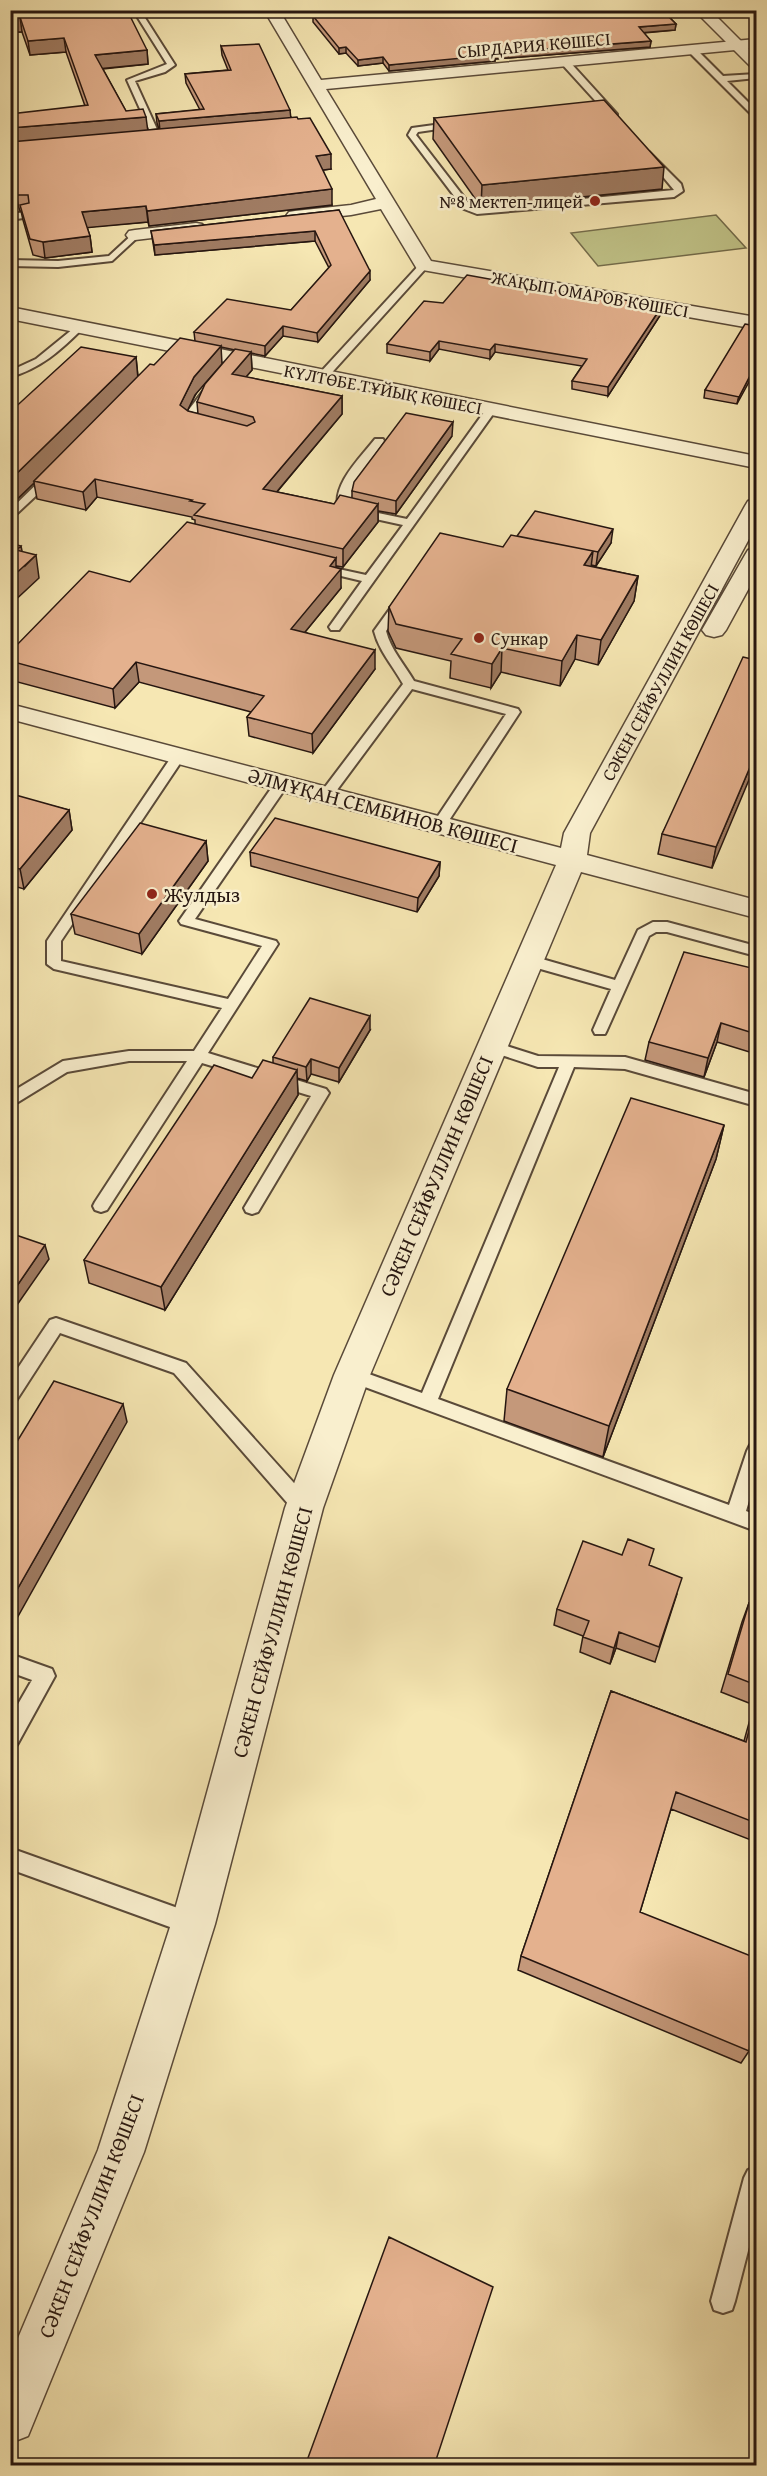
<svg xmlns="http://www.w3.org/2000/svg" width="767" height="2476" font-family="'Gentium Book Plus',serif">
<rect width="100%" height="100%" fill="#f6e7b3"/>
<filter id="stains"><feTurbulence type="fractalNoise" baseFrequency=".00333" numOctaves="4"/><feColorMatrix values="0 0 0 0 .2 0 0 0 0 .09 0 0 0 0 .02 0 0 0 .5 -.17"/></filter>
<radialGradient id="worn" r=".72"><stop offset=".6" stop-color="#630" stop-opacity="0"/><stop offset="1" stop-color="#630" stop-opacity=".3"/></radialGradient>
<path fill="#c1c489" stroke="#746d4c" stroke-width="1.5" d="M 716,215 L 746,248 L 598,266 L 571,233 Z"/>
<g fill="none" stroke-linecap="round" stroke-linejoin="round">
<g stroke="#5a4a39" stroke-width="4">
<path id="service" d="M 133,10 L 140,10 L 175,65 L 165,72 L 135,81 L 161,138 L 157,140 L 153,138 L 127,80 L 167,64 Z
M 688,47 L 694,47 L 723,76 L 756,74 L 756,78 L 727,81 L 756,110 L 756,116 L 753,116 L 688,51 Z
M 561,59 L 567,59 L 617,114 L 617,118 L 611,118 L 561,63 Z
M 456,122 L 459,122 L 459,126 L 418,132 L 416,135 L 470,205 L 481,209 L 674,190 L 645,155 L 649,152 L 681,184 L 683,191 L 674,197 L 477,214 L 464,209 L 408,135 L 412,128 Z
M 27,212 L 30,213 L 30,217 L 10,220 L 10,214 Z
M 135,232 L 140,235 L 138,237 L 112,261 L 58,267 L 10,266 L 10,260 L 58,261 L 109,256 Z
M 421,263 L 429,265 L 326,379 L 318,379 L 318,375 Z
M 79,324 L 84,327 L 82,329 C 61,350 40,369 10,377 L 10,371 L 36,359 Z
M 207,386 L 216,388 L 194,416 L 194,420 L 203,426 L 198,429 L 185,424 L 184,416 Z
M 491,407 L 496,410 L 339,630 L 331,630 L 329,627 L 362,581 L 316,570 L 314,568 L 320,565 L 366,575 L 403,525 L 339,511 C 330,486 361,457 375,439 L 383,439 L 384,441 L 355,482 L 349,507 L 407,519 L 487,408 Z
M 51,473 L 55,474 L 55,478 L 10,520 L 10,510 L 47,474 Z
M 401,597 L 407,601 L 386,631 C 391,650 404,664 414,681 L 518,709 L 520,712 L 444,828 L 439,829 L 432,825 L 506,714 L 412,689 L 331,798 L 321,798 L 319,795 L 403,684 C 393,666 379,651 374,631 L 397,599 Z
M 179,752 L 185,756 L 61,941 L 61,961 L 228,999 L 262,946 L 181,924 L 179,921 L 277,780 L 287,780 L 289,783 L 287,786 L 195,919 L 276,941 L 278,944 L 208,1053 L 326,1089 L 329,1093 L 258,1212 L 252,1214 L 246,1212 L 244,1208 L 311,1096 L 202,1063 L 107,1210 L 101,1212 L 95,1210 L 93,1206 L 95,1202 L 187,1061 L 129,1061 L 67,1072 L 10,1107 L 10,1093 L 63,1061 L 129,1051 L 194,1051 L 222,1008 L 54,969 L 47,964 L 47,941 L 49,938 L 174,753 Z
M 653,922 L 667,922 L 756,946 L 756,956 L 667,932 L 656,932 L 649,936 L 607,1030 L 605,1034 L 595,1034 L 593,1030 L 611,989 L 523,964 L 521,960 L 528,955 L 615,980 L 638,930 Z
M 491,1041 L 538,1056 L 625,1057 L 756,1094 L 756,1106 L 625,1069 L 574,1067 L 438,1399 L 729,1505 L 747,1451 L 750,1445 L 756,1443 L 756,1477 L 746,1511 L 756,1515 L 756,1531 L 346,1380 L 343,1375 L 346,1370 L 352,1368 L 422,1393 L 559,1067 L 538,1067 L 486,1050 L 483,1046 L 486,1042 Z
M 56,1318 L 186,1363 L 311,1502 L 313,1508 L 311,1514 L 304,1516 L 297,1514 L 174,1373 L 60,1333 L 16,1401 L 10,1403 L 10,1380 L 50,1320 Z
M 10,1654 L 52,1669 L 55,1676 L 17,1745 L 10,1748 L 10,1718 L 32,1680 L 10,1672 Z
M 10,1848 L 200,1916 L 203,1924 L 200,1932 L 192,1935 L 10,1869 Z
M 756,2166 L 756,2220 L 735,2301 L 732,2310 L 723,2313 L 714,2310 L 711,2301 L 744,2178 L 748,2170 Z"/>
</g>
<g stroke="#5a4a39" stroke-width="3">
<path id="minor" d="M 264,10 L 279,10 L 321,80 L 756,39 L 756,48 L 326,89 L 431,261 L 756,317 L 756,329 L 417,269 L 381,209 L 351,215 L 295,221 L 289,220 L 286,216 L 289,212 L 295,211 L 351,205 L 376,199 Z
M 196,223 L 202,224 L 205,228 L 202,232 L 135,240 L 129,239 L 126,235 L 129,231 L 135,230 Z
M 10,307 L 756,456 L 756,468 L 10,319 Z"/>
</g>
<g stroke="#5a4a39" stroke-width="3">
<path id="tertiary" d="M 694,10 L 710,10 L 756,56 L 756,69 L 751,67 Z
M 756,499 L 756,526 L 590,833 L 587,855 L 756,900 L 756,918 L 581,872 L 370,1375 L 323,1508 L 215,1924 L 144,2152 L 28,2436 L 10,2443 L 10,2357 L 98,2150 L 171,1924 L 285,1508 L 334,1375 L 556,865 L 10,719 L 10,704 L 561,848 L 564,833 L 745,506 L 748,501 Z
M 756,548 L 756,575 L 726,630 L 722,635 L 714,637 L 706,635 L 702,630 L 745,555 L 748,550 Z"/>
</g>
<use href="#service" fill="#f9efce" fill-rule="evenodd"/>
<use href="#minor" fill="#f9efce" fill-rule="evenodd"/>
<use href="#tertiary" fill="#f9efce" fill-rule="evenodd"/>
</g>
<path fill="#c4987a" stroke="#261610" stroke-width="1.5" fill-rule="evenodd" d="M 10,10 L 147,50 L 148,64 L 103,69 L 126,111 L 148,130 L 159,129 L 157,123 L 156,114 L 200,110 L 186,83 L 185,74 L 228,70 L 222,55 L 221,46 L 291,117 L 331,169 L 323,170 L 332,205 L 149,226 L 148,222 L 87,227 L 90,236 L 92,252 L 45,258 L 33,255 L 23,220 L 21,211 L 20,211 L 18,205 L 10,207 L 10,128 L 85,106 L 66,52 L 30,55 L 22,32 L 12,32 L 10,27 Z
M 307,10 L 669,10 L 670,18 L 676,24 L 675,30 L 644,33 L 651,41 L 650,47 L 495,59 L 495,61 L 389,71 L 383,63 L 358,66 L 346,53 L 339,54 L 313,22 L 313,17 Z
M 434,118 L 662,189 L 481,207 L 433,139 Z
M 339,210 L 370,280 L 318,342 L 283,336 L 265,356 L 251,353 L 252,370 L 246,377 L 342,396 L 342,414 L 277,492 L 334,504 L 352,498 L 352,491 L 452,436 L 396,514 L 378,511 L 378,522 L 343,567 L 336,566 L 341,588 L 305,632 L 375,669 L 313,753 L 249,736 L 247,717 L 251,712 L 139,682 L 115,708 L 10,680 L 10,652 L 130,582 L 195,524 L 195,520 L 192,519 L 192,517 L 97,497 L 86,510 L 37,499 L 34,483 L 10,506 L 10,412 L 136,357 L 138,376 L 154,365 L 195,341 L 194,332 L 291,310 L 329,268 L 315,241 L 155,255 L 151,231 ZM 221,347 L 235,350 L 197,402 L 198,414 L 187,411 Z
M 443,303 L 661,314 L 608,396 L 572,389 L 572,381 L 582,366 L 495,352 L 490,359 L 439,349 L 430,361 L 387,353 L 387,344 Z
M 756,326 L 737,404 L 704,398 L 705,390 Z
M 517,537 L 611,543 L 596,566 L 591,565 L 591,566 L 638,576 L 634,601 L 598,665 L 575,659 L 560,686 L 501,672 L 491,688 L 450,678 L 451,661 L 396,648 L 388,631 L 389,607 L 503,547 Z
M 756,660 L 712,868 L 658,854 L 662,834 Z
M 10,795 L 69,810 L 72,830 L 24,889 L 10,885 Z
M 206,841 L 208,861 L 142,954 L 75,934 L 71,914 Z
M 250,852 L 440,862 L 439,876 L 417,912 L 251,866 Z
M 756,969 L 756,1054 L 717,1042 L 704,1077 L 645,1060 L 649,1042 Z
M 370,1030 L 339,1082 L 311,1074 L 307,1081 L 297,1078 L 298,1095 L 165,1310 L 89,1283 L 84,1260 L 252,1078 L 273,1063 L 273,1057 Z
M 724,1125 L 716,1159 L 603,1457 L 504,1421 L 507,1389 Z
M 650,1566 L 677,1594 L 655,1662 L 616,1648 L 610,1664 L 580,1652 L 583,1636 L 554,1625 L 557,1609 Z
M 749,1603 L 756,1605 L 756,1842 L 671,1809 L 640,1912 L 749,2051 L 741,2063 L 518,1970 L 521,1956 L 611,1691 L 744,1741 L 754,1705 L 721,1692 L 742,1622 Z"/>
<path fill="#a07c63" stroke="#261610" stroke-width="1.5" d="M 671,12 L 671,18 L 665,13 Z
M 20,17 L 22,32 L 12,32 L 10,18 Z
M 676,24 L 675,30 L 639,33 L 639,27 Z
M 64,38 L 66,52 L 30,55 L 28,41 Z
M 651,41 L 650,47 L 495,59 L 495,61 L 389,71 L 389,65 L 493,53 Z
M 346,47 L 346,53 L 339,54 L 339,48 Z
M 147,50 L 148,64 L 97,69 L 95,55 Z
M 383,57 L 383,63 L 358,66 L 358,60 Z
M 290,110 L 291,119 L 160,131 L 159,121 Z
M 146,117 L 148,132 L 10,144 L 10,128 Z
M 331,154 L 331,169 L 316,171 L 316,156 Z
M 664,167 L 662,189 L 481,207 L 482,185 Z
M 332,189 L 332,205 L 149,226 L 147,211 Z
M 16,190 L 18,205 L 10,207 L 10,191 Z
M 146,206 L 148,222 L 84,228 L 82,212 Z
M 315,231 L 315,241 L 155,255 L 154,245 Z
M 90,236 L 92,252 L 45,258 L 43,242 Z
M 370,271 L 370,280 L 318,342 L 317,333 Z
M 662,306 L 661,314 L 608,396 L 608,387 Z
M 283,326 L 283,336 L 265,356 L 265,346 Z
M 439,341 L 439,349 L 430,361 L 430,352 Z
M 495,344 L 495,352 L 490,359 L 490,350 Z
M 221,346 L 222,364 L 195,395 L 182,422 L 180,405 L 194,377 Z
M 251,352 L 252,370 L 233,392 L 232,374 Z
M 136,357 L 138,379 L 34,481 L 34,483 L 10,506 L 10,480 Z
M 756,364 L 756,369 L 737,404 L 739,397 Z
M 342,396 L 342,414 L 264,507 L 263,489 Z
M 453,422 L 452,436 L 396,514 L 396,501 Z
M 95,479 L 97,497 L 86,510 L 83,492 Z
M 378,504 L 378,522 L 343,567 L 343,549 Z
M 613,529 L 611,543 L 596,566 L 598,552 Z
M 21,546 L 25,566 L 36,555 L 39,578 L 10,605 L 10,579 L 16,550 Z
M 593,551 L 590,576 L 584,565 Z
M 336,558 L 336,574 L 341,569 L 341,588 L 292,648 L 291,629 L 330,566 Z
M 638,576 L 634,601 L 598,665 L 601,640 Z
M 577,635 L 575,659 L 560,686 L 562,661 Z
M 502,648 L 501,672 L 491,688 L 492,664 Z
M 375,650 L 375,669 L 313,753 L 312,734 Z
M 136,662 L 139,682 L 115,708 L 113,689 Z
M 756,753 L 756,763 L 712,868 L 716,847 Z
M 69,810 L 72,830 L 24,889 L 20,869 Z
M 206,841 L 208,861 L 142,954 L 139,934 Z
M 440,862 L 439,876 L 417,912 L 418,898 Z
M 370,1016 L 370,1030 L 339,1082 L 339,1068 Z
M 721,1023 L 717,1042 L 704,1077 L 708,1058 Z
M 311,1059 L 311,1074 L 307,1081 L 306,1067 Z
M 297,1070 L 298,1095 L 165,1310 L 161,1287 Z
M 724,1125 L 716,1159 L 603,1457 L 609,1426 Z
M 45,1245 L 49,1259 L 10,1315 L 10,1296 Z
M 123,1404 L 127,1422 L 12,1627 L 10,1624 L 10,1602 Z
M 619,1632 L 616,1648 L 610,1664 L 614,1648 Z"/>
<path fill="#e4b18e" stroke="#261610" stroke-width="1.5" d="M 10,10 L 127,10 L 147,50 L 95,55 L 126,111 L 143,109 L 146,117 L 10,128 L 10,114 L 88,105 L 64,38 L 28,41 L 20,17 L 10,18 Z
M 313,10 L 669,10 L 671,12 L 665,13 L 676,24 L 639,27 L 651,41 L 493,53 L 495,55 L 389,65 L 383,57 L 358,60 L 346,47 L 339,48 L 313,16 L 317,15 Z
M 259,44 L 290,110 L 159,121 L 156,114 L 204,109 L 185,74 L 231,70 L 221,46 Z
M 604,100 L 664,167 L 482,185 L 434,118 Z
M 297,117 L 298,119 L 310,118 L 331,154 L 316,156 L 332,189 L 147,211 L 146,206 L 82,212 L 90,236 L 43,242 L 30,239 L 20,205 L 29,203 L 28,195 L 17,195 L 16,190 L 10,191 L 10,142 Z
M 339,210 L 370,271 L 317,333 L 283,326 L 265,346 L 194,332 L 227,299 L 291,310 L 331,265 L 315,231 L 154,245 L 151,231 Z
M 467,275 L 579,295 L 581,293 L 662,306 L 608,387 L 572,381 L 587,359 L 495,344 L 490,350 L 439,341 L 430,352 L 387,344 L 424,301 L 443,303 Z
M 745,324 L 756,326 L 756,364 L 739,397 L 705,390 Z
M 180,338 L 221,346 L 194,377 L 180,405 L 188,411 L 247,426 L 255,422 L 253,417 L 197,402 L 205,384 L 235,349 L 251,352 L 232,374 L 342,396 L 263,489 L 334,504 L 340,495 L 378,504 L 343,549 L 194,515 L 205,504 L 190,501 L 192,500 L 95,479 L 83,492 L 34,481 L 150,364 L 154,365 Z
M 81,347 L 136,357 L 10,480 L 10,412 Z
M 406,413 L 453,422 L 396,501 L 352,491 L 354,482 Z
M 535,511 L 613,529 L 598,552 L 517,536 Z
M 187,522 L 336,558 L 330,566 L 341,569 L 291,629 L 375,650 L 312,734 L 247,717 L 264,696 L 136,662 L 113,689 L 10,661 L 10,652 L 89,571 L 130,582 Z
M 440,533 L 503,547 L 511,535 L 593,551 L 584,565 L 638,576 L 601,640 L 577,635 L 562,661 L 502,648 L 492,664 L 451,654 L 462,639 L 396,624 L 389,607 Z
M 10,543 L 21,546 L 16,550 L 36,555 L 10,579 Z
M 743,657 L 756,660 L 756,753 L 716,847 L 662,834 Z
M 12,794 L 69,810 L 20,869 L 10,867 L 10,795 Z
M 275,818 L 440,862 L 418,898 L 250,852 Z
M 140,823 L 206,841 L 139,934 L 71,914 Z
M 684,952 L 756,969 L 756,1034 L 721,1023 L 708,1058 L 649,1042 Z
M 310,998 L 370,1016 L 339,1068 L 311,1059 L 306,1067 L 273,1057 Z
M 263,1060 L 297,1070 L 161,1287 L 84,1260 L 214,1065 L 252,1078 Z
M 631,1098 L 724,1125 L 609,1426 L 507,1389 Z
M 10,1233 L 45,1245 L 10,1296 Z
M 54,1381 L 123,1404 L 10,1602 L 10,1453 Z
M 628,1539 L 654,1549 L 649,1565 L 682,1578 L 659,1647 L 619,1632 L 614,1648 L 583,1637 L 589,1621 L 557,1609 L 583,1541 L 622,1555 Z
M 749,1603 L 756,1605 L 756,1685 L 728,1674 Z
M 611,1691 L 746,1742 L 756,1704 L 756,1823 L 676,1792 L 640,1912 L 756,1958 L 756,2021 L 749,2051 L 521,1956 Z
M 389,2237 L 493,2287 L 434,2466 L 305,2466 Z"/>
<g fill="#8f2418" stroke="#f9efce" stroke-width="2">
<circle cx="595" cy="201" r="6"/>
<circle cx="479" cy="638" r="6"/>
<circle cx="152" cy="894" r="6"/>
</g>
<g text-anchor="middle" dominant-baseline="central" stroke-width="5" stroke-linejoin="round" paint-order="stroke">
<g font-size="18" fill="#261610" stroke="#f9efce">
<text transform="translate(534 45) rotate(-5)">СЫРДАРИЯ КӨШЕСІ</text>
<text transform="translate(590 294) rotate(10)">ЖАҚЫП ОМАРОВ КӨШЕСІ</text>
<text transform="translate(383 389) rotate(11)">КҮЛТӨБЕ ТҰЙЫҚ КӨШЕСІ</text>
<text transform="translate(660 682) rotate(-61)">СӘКЕН СЕЙФУЛЛИН КӨШЕСІ</text>
</g>
<g font-size="18" fill="#261610" stroke="#f9efce" text-anchor="end">
<text x="583" y="201">№8 мектеп-лицей</text>
<text x="491" y="638" text-anchor="start">Сункар</text>
</g>
<g font-size="21" fill="#261610" stroke="#f9efce">
<text transform="translate(383 810) rotate(15)">ӘЛМҰҚАН СЕМБИНОВ КӨШЕСІ</text>
<text transform="translate(436 1176) rotate(-67)">СӘКЕН СЕЙФУЛЛИН КӨШЕСІ</text>
<text transform="translate(272 1632) rotate(-75)">СӘКЕН СЕЙФУЛЛИН КӨШЕСІ</text>
<text transform="translate(91 2216) rotate(-69)">СӘКЕН СЕЙФУЛЛИН КӨШЕСІ</text>
</g>
<g font-size="21" fill="#261610" stroke="#f9efce" text-anchor="start">
<text x="164" y="894">Жулдыз</text>
</g>
</g>
<rect width="767" height="2476" fill="none" stroke="#f6e7b3" stroke-width="36"/>
<rect x="12" y="12" width="743" height="2452" fill="none" stroke="#261610" stroke-width="3"/>
<rect x="18" y="18" width="731" height="2440" fill="none" stroke="#261610" stroke-width="1.5"/>
<rect width="100%" height="100%" filter="url(#stains)"/>
<rect width="100%" height="100%" fill="url(#worn)"/>
</svg>
